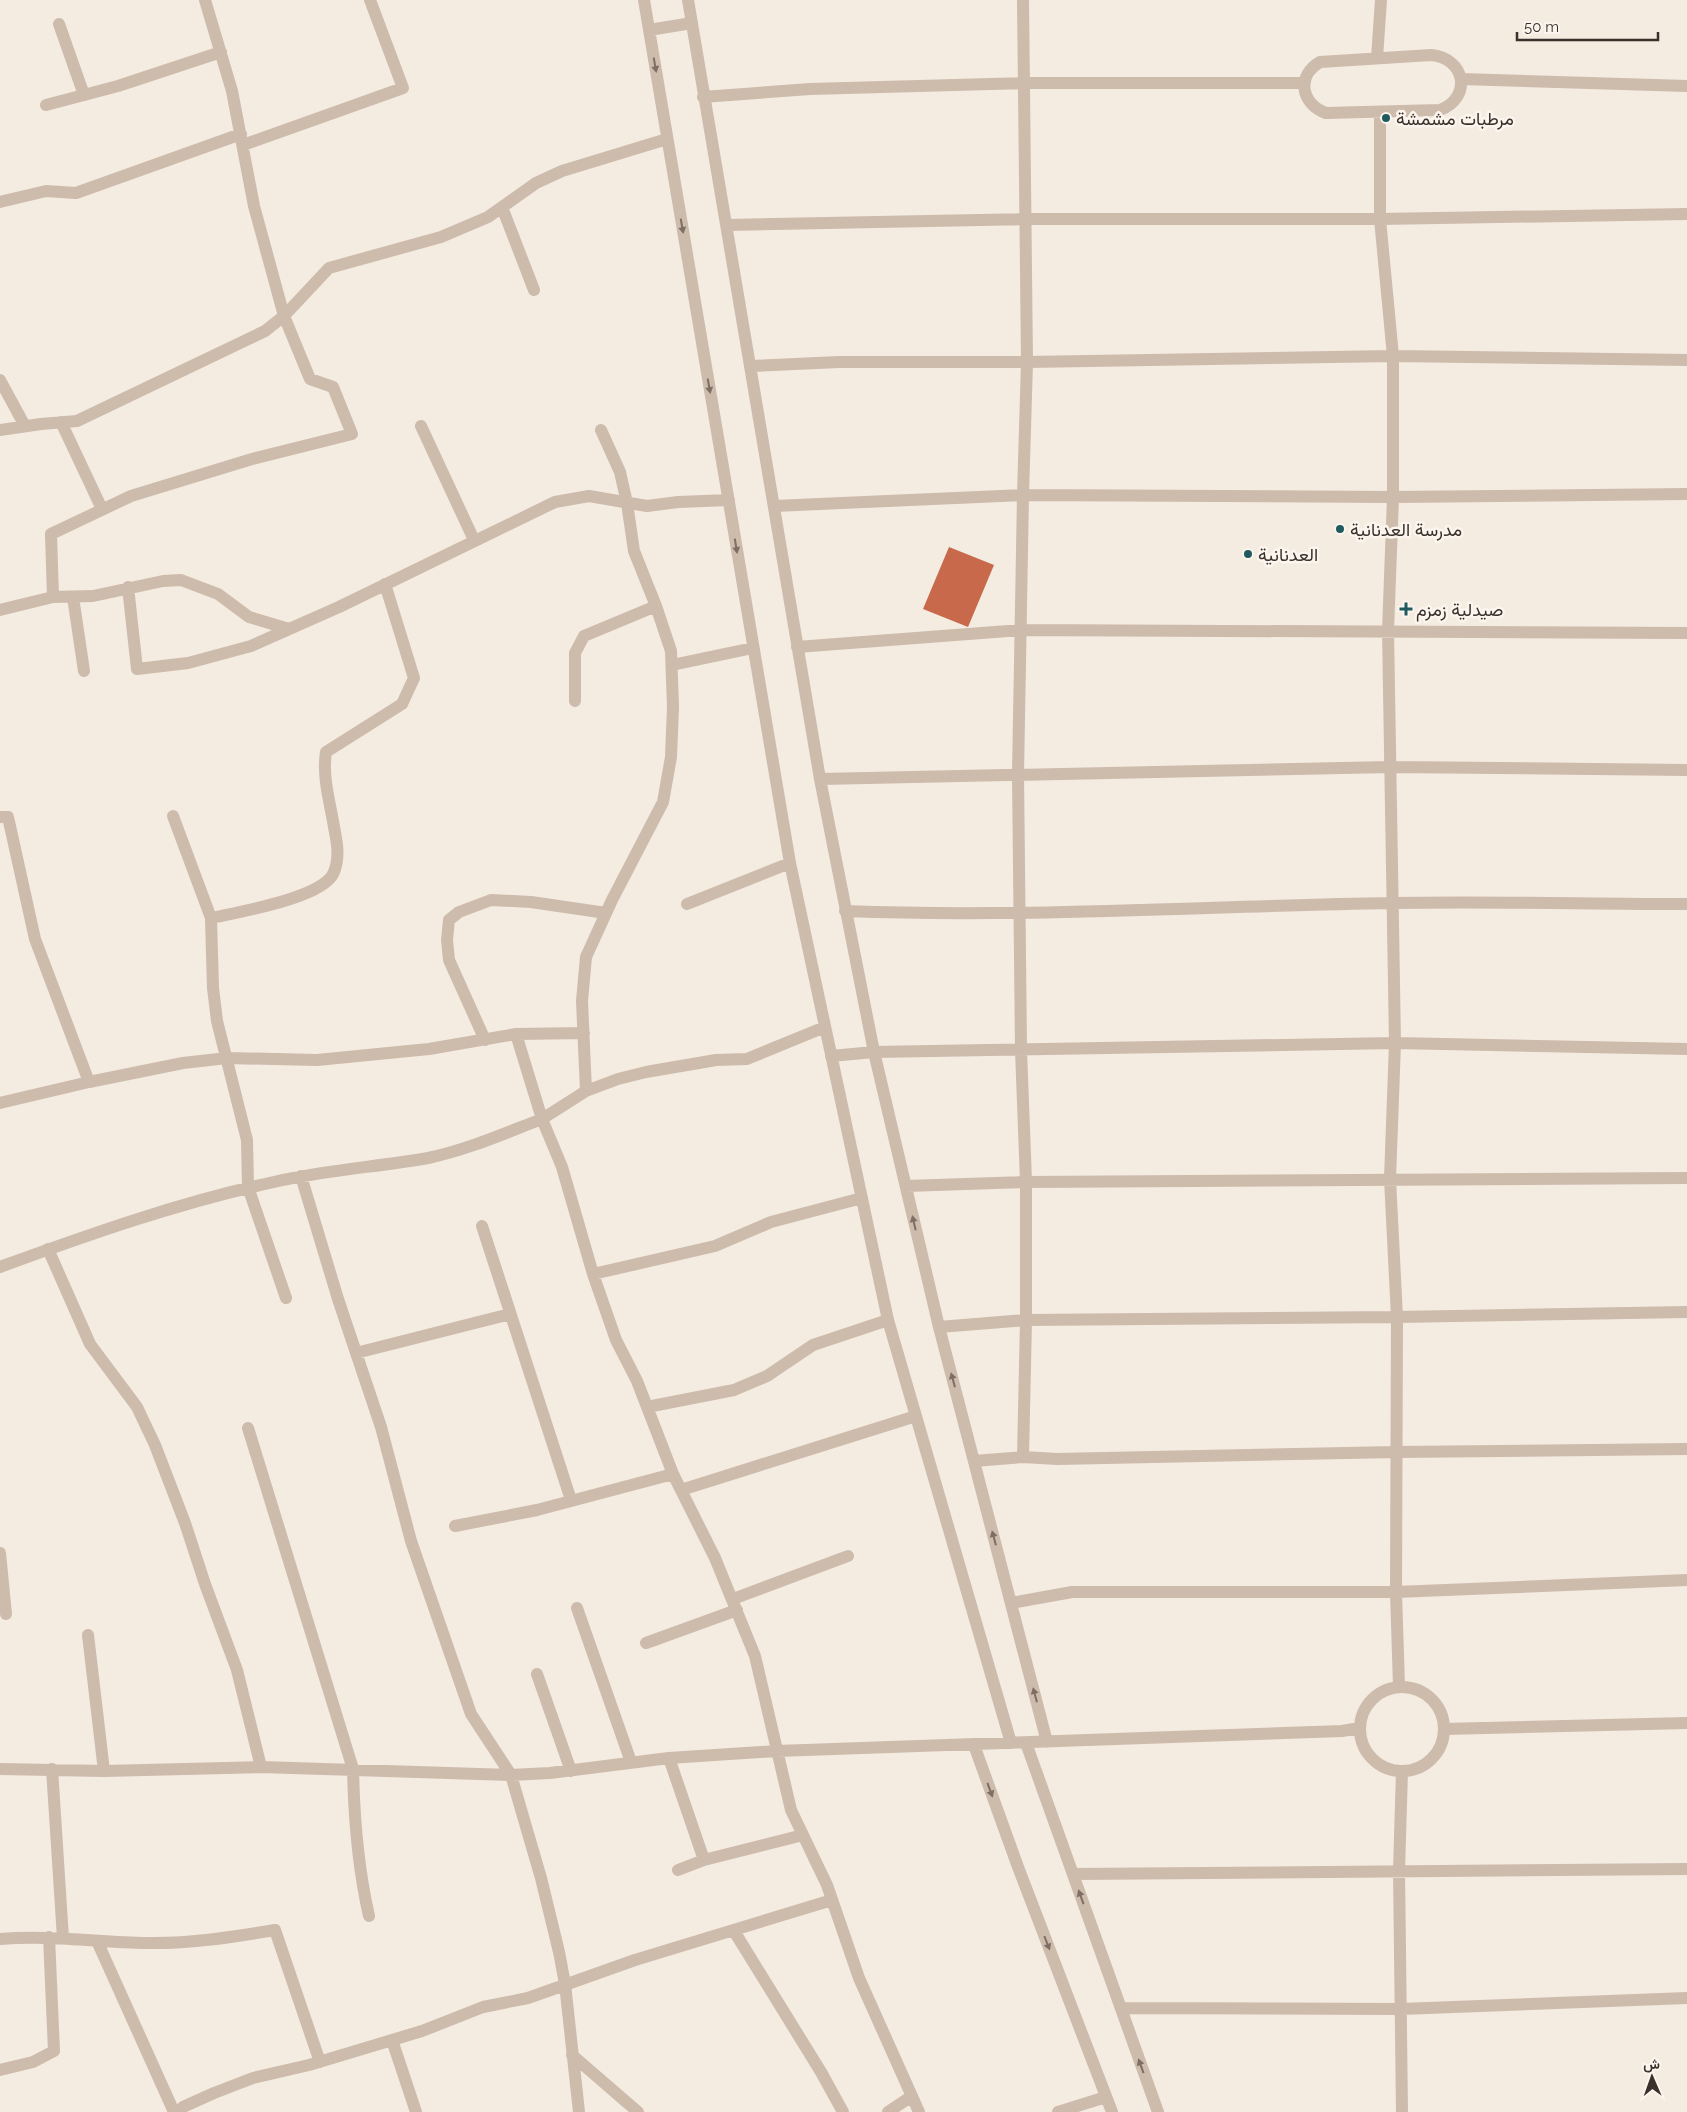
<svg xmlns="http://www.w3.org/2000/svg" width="1687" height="2112" font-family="Raleway,Vazirmatn,sans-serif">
<rect width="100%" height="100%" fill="#f4ebe1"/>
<path fill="#c8694b" d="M 949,547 L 994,565 L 968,627 L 923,609 Z"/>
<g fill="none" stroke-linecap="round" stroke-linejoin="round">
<path stroke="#cdbbac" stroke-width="12" d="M 644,0 L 790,863 L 888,1320 L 1011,1743
M 688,0 L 820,779 L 874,1052 L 939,1327 L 1047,1742
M 1023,0 L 1027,362 L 1023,495 L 1018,774 L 1021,1050 L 1026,1182 L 1026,1320 L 1023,1457
M 59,24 L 84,95
M 649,30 L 692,23
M 1431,55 C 1465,58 1473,97 1440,110 L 1326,113 C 1301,104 1296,76 1320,62 Z
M 1377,58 L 1381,0
M 1461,79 L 1687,86
M 703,97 L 810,89 L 1025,83 L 1304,83
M 46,105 L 118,86 L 221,52
M 1380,112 L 1380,219 L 1393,356 L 1393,497 L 1388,631 L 1395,1043 L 1390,1179 L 1397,1317 L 1396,1592 L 1399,1686
M 243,145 L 403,88 L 370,0
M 0,202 L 46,191 L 76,193 L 241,134
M 502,207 L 534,290
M 726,225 L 1025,219 L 1380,219 L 1687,214
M 752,366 L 839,362 L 1027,362 L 1393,356 L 1687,360
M 0,380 L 25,426
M 61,422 L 102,509
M 421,426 L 474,540
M 0,430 L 41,424 L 77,421 L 265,331 L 284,316 L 329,268 L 441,237 L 488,217 L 536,183 L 562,171 L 667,139
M 601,430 L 620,472 L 627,503 L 634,551 L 656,606 L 671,651 L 673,707 L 671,757 L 663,802 L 612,900 L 586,957 L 582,1001 L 586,1091 L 542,1119 L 562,1167 L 593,1274 L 616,1340 L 637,1381 L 673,1474 L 715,1558 L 755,1656 L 791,1810 L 827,1885 L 859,1978 L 919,2112
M 774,506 L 1023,495 L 1393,497 L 1687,494
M 128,587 L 137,669 L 188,663 L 251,646 L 339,607 L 555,502 L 589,496 L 647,506 L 678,502 L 729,500
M 53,597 L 51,534 L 131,496 L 252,459 L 352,434 L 333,387 L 310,379 L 284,316 L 254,206 L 232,91 L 205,0
M 73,597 L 84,671
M 0,610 L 53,597 L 93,596 L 163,581 L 181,580 L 218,594 L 249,617 L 289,629
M 797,647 L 1020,630 L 1687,633
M 672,665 L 753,648
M 575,701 L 575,653 L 584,636 L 656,606
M 820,779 L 1391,767 L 1687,770
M 173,816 L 211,918
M 0,817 L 8,817 L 35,939 L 89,1082
M 687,904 L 790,863
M 845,911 C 1027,918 1209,906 1391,903 C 1489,901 1588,904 1687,904
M 485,1040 L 449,960 L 447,940 L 449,920 L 459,912 L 491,900 L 531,902 L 606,913
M 831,1056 L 874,1052 L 1395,1043 L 1687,1049
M 586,1091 L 618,1079 L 646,1072 L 716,1060 L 747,1059 L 825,1027
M 0,1103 L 89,1082 L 183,1063 L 227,1058 L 317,1060 L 429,1049 L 516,1034 L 584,1033
M 301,1176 L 338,1299 L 381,1427 L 411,1541 L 471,1714 L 511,1775 L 541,1878 L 559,1952 L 565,1984 L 579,2112
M 906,1186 L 1026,1182 L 1687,1178
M 482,1226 L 571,1500
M 48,1249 L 90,1344 L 137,1407 L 155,1445 L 185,1523 L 205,1584 L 237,1670 L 261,1767
M 0,1267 C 90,1234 181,1202 274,1182 C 325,1170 377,1167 428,1158 C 467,1150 505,1133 542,1119 L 516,1034
M 593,1274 L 715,1246 L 771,1222 L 862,1198
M 286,1298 L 248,1187 L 247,1140 L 217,1021 L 213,988 L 211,918 C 238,912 324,898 334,872 C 340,857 337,842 334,827 C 330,802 322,777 326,752 L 402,704 L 414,678 L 385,584
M 939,1327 L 1026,1320 L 1397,1317 L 1687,1312
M 356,1353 L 510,1314
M 647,1407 L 734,1390 L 767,1376 L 813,1345 L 888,1320
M 248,1428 L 353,1769 C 354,1818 358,1868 369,1916
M 974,1461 L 1023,1457 L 1057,1459 L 1396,1452 L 1687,1449
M 681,1490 L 916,1416
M 455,1526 L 537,1510 L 673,1474
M 0,1553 L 6,1614
M 733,1599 L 848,1556
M 1011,1603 L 1072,1592 L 1396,1592 L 1687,1580
M 577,1608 L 631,1762
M 88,1635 L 104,1771
M 646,1643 L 737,1610
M 537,1674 L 571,1771
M1360 1729a42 42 0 1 1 84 0a42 42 0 1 1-84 0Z
M 1444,1729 L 1687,1723
M 1026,1743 L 1158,2112
M 974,1745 L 1018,1867 L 1112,2112
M 669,1758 L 704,1860
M 0,1769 L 104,1771 L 261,1767 L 511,1775 L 550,1773 L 669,1758 L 777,1751 L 1342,1731 L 1360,1728
M 52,1769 L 63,1938
M 1402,1771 L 1399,1871 L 1402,2112
M 678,1870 L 704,1860 L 803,1835
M 1073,1874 L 1687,1869
M 734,1931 L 821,2072 L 843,2112
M 0,1939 C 49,1935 97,1942 146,1943 C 189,1944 233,1937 275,1930 L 320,2062
M 97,1941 L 174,2112
M 1121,2008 L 1401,2009 L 1687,1998
M 392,2040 L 416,2112
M 572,2055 L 638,2112
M 0,2070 L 33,2062 L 54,2051 L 49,1937
M 178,2112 L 183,2107 L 214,2093 L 253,2078 L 309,2065 L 422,2031 L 483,2007 L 528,1998 L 635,1960 L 832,1900
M 888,2112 L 912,2096
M 1058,2112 L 1106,2097"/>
</g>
<defs><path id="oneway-solid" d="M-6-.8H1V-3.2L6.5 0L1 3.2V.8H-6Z" transform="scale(1.25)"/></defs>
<g fill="#7d6f65">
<use href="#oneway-solid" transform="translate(655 65) rotate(80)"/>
<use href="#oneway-solid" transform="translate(682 226) rotate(80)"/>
<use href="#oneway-solid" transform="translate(709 386) rotate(80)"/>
<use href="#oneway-solid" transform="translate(736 546) rotate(81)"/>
<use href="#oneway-solid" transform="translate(914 1223) rotate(-103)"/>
<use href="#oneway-solid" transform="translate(953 1380) rotate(-105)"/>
<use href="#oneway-solid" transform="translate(994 1538) rotate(-105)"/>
<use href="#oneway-solid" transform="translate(1035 1695) rotate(-105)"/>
<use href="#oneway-solid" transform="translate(990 1790) rotate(70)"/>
<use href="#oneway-solid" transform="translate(1081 1897) rotate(-110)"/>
<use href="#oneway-solid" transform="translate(1047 1943) rotate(69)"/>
<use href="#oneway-solid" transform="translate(1141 2066) rotate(-110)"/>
</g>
<g fill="#1f5a5e" stroke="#fbf5ee" stroke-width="2">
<circle cx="1386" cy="118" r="5"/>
<circle cx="1340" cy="529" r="5"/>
<circle cx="1248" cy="554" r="5"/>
<path d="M1403.5 601.5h5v5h5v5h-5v5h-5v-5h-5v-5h5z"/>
</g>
<g text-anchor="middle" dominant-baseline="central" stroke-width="5" stroke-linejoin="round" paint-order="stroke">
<g font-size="18" fill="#3b302b" stroke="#fbf5ee" text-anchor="start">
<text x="1396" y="118">مرطبات مشمشة</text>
<text x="1350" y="529">مدرسة العدنانية</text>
<text x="1258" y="554">العدنانية</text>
<text x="1416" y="609">صيدلية زمزم</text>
</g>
</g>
<g transform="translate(1652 2077) rotate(358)" stroke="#fbf5ee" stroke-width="4" paint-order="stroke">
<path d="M0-4L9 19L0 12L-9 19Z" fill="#3b302b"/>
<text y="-8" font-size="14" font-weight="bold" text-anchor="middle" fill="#3b302b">ش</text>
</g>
<path d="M1517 32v8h141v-8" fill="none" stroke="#3b302b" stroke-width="2.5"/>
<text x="1524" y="32" font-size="15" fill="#3b302b" stroke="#fbf5ee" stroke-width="4" paint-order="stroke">50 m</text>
</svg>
